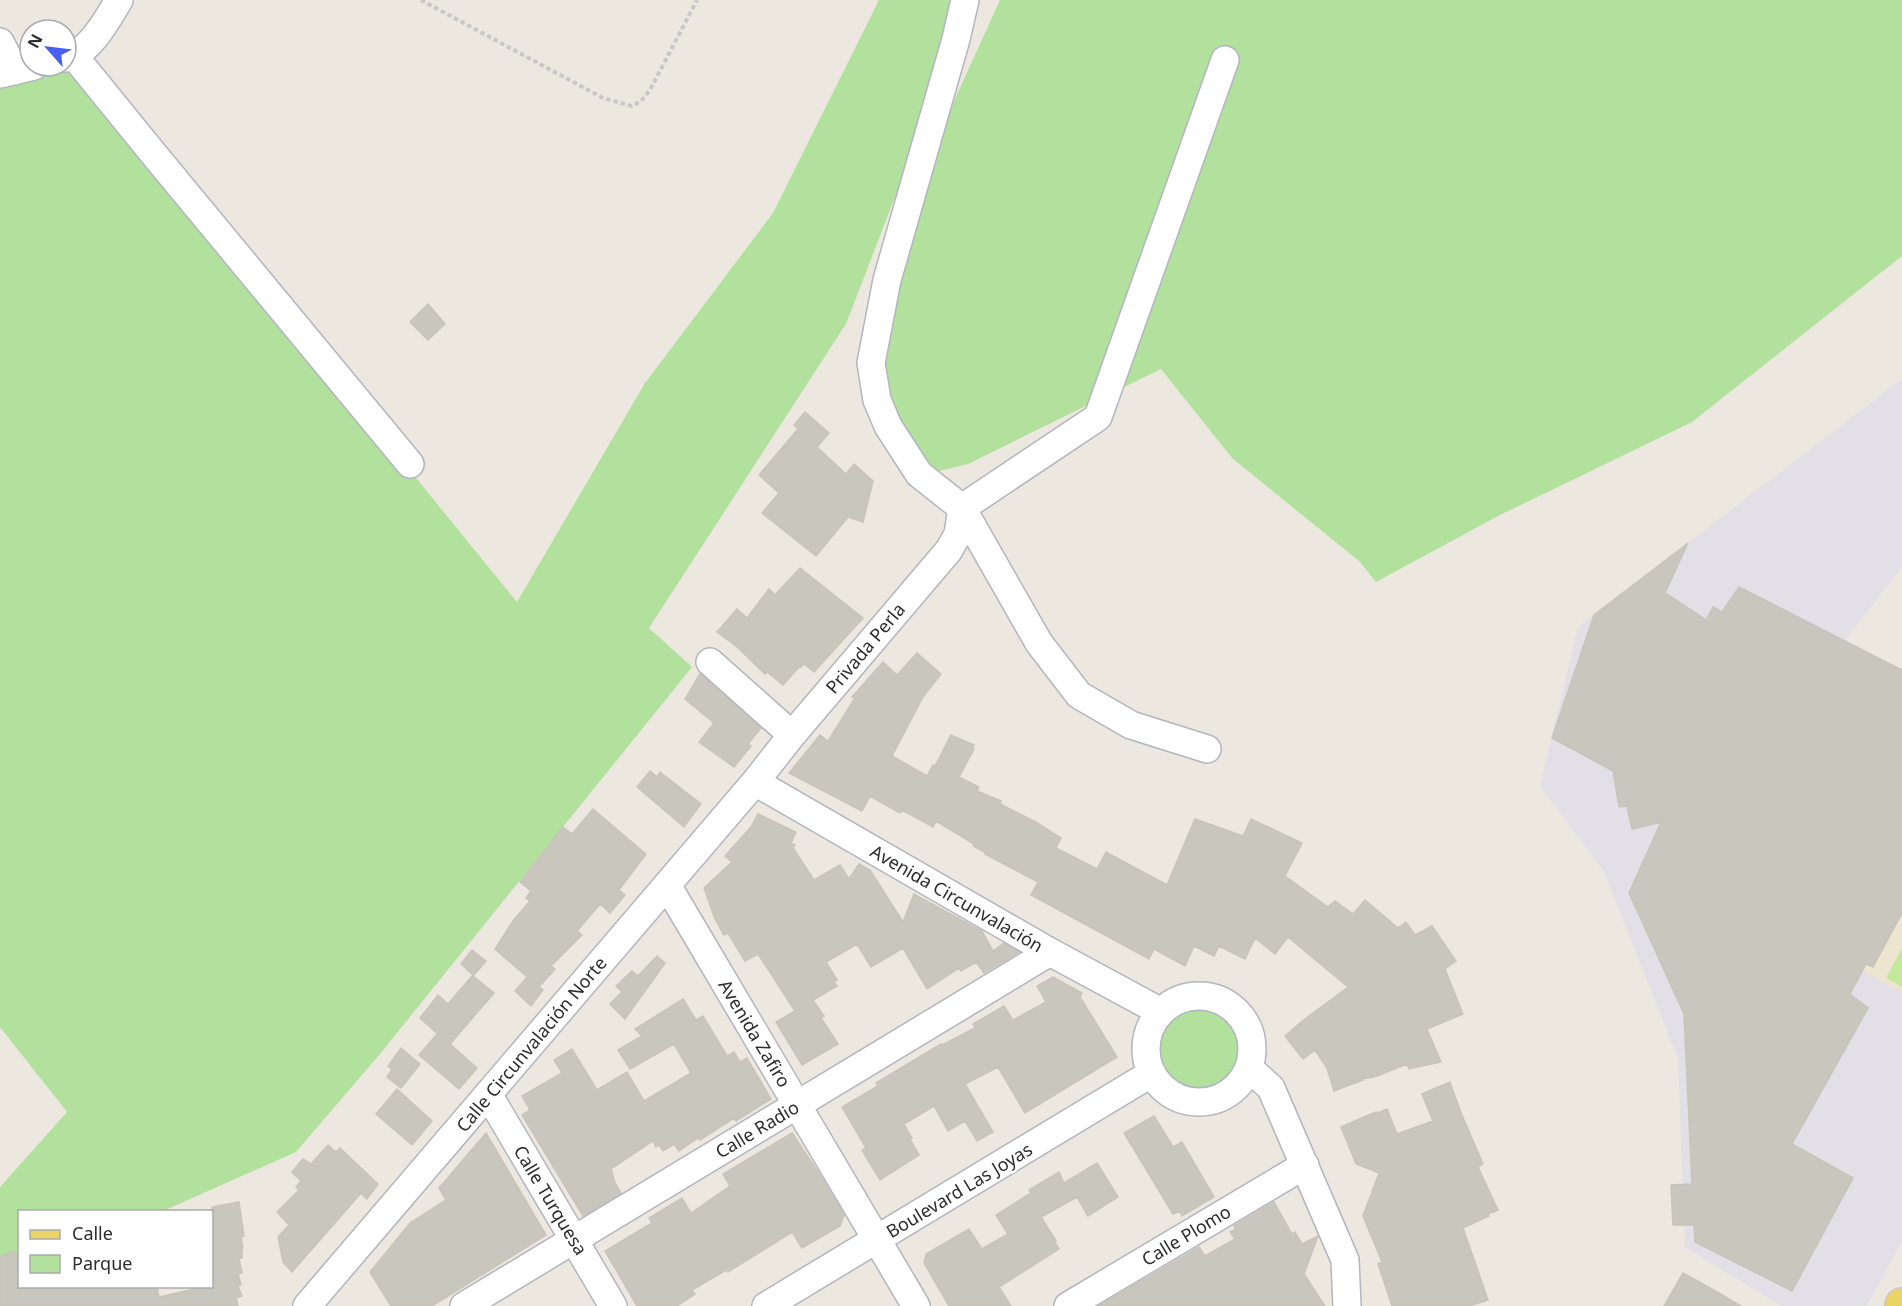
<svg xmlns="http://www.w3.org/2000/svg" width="1902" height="1306" font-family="'Noto Sans',sans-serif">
<rect width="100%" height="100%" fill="#ede8df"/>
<path fill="#e2dfe6" d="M 1902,379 L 1902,567 L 1842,644 L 1902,682 L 1846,962 L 1902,992 L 1902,1241 L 1867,1306 L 1781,1306 L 1685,1247 L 1678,1059 L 1603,870 L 1540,786 L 1578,627 Z"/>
<path fill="#eee5d0" d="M 1902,859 L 1902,992 L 1846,962 Z"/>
<path fill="#b2e19e" d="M 879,0 L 977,0 L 956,39 L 846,324 L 649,628 L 692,667 L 380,1054 L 296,1152 L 163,1211 L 20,1212 L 19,1257 L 0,1263 L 0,1187 L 67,1112 L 0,1027 L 0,68 L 66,66 L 67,49 L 517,602 L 645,383 L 773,213 Z
M 1000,0 L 1902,0 L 1902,256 L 1692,422 L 1500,515 L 1376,582 L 1359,561 L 1233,459 L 1161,369 L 968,464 L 927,474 L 904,445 L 873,362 L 907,204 Z
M1157 1047a42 42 0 1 1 84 0a42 42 0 1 1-84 0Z"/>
<path fill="#c3e89b" d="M 1902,948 L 1902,987 L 1886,978 Z"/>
<path fill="#c9c6be" stroke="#c9c4b9" stroke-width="1.5" d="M 428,304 L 445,324 L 428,340 L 410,322 Z
M 805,412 L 829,433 L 817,447 L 846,474 L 854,464 L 873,481 L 863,522 L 848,517 L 816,556 L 762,513 L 779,493 L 759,475 L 798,429 L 794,425 Z
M 1688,543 L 1665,593 L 1706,620 L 1713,607 L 1722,612 L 1739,587 L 1902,670 L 1902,913 L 1873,967 L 1866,964 L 1850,994 L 1868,1008 L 1792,1144 L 1853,1178 L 1792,1291 L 1695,1242 L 1694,1225 L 1673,1225 L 1671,1185 L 1692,1184 L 1684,1014 L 1629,893 L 1661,822 L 1632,829 L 1627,806 L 1619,807 L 1613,771 L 1552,738 L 1594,615 Z
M 800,568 L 863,618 L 814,672 L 804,664 L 801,667 L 800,666 L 783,685 L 767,672 L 765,674 L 737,647 L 717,632 L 737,609 L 747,618 L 769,589 L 775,595 Z
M 917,653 L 941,674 L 923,697 L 892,756 L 927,776 L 933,765 L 935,766 L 951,735 L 974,745 L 972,748 L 974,749 L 959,777 L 979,787 L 977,791 L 1001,801 L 1000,804 L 1034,821 L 1061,838 L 1056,848 L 1097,869 L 1106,852 L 1167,885 L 1195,819 L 1243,836 L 1251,819 L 1302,843 L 1285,876 L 1328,907 L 1335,901 L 1353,914 L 1365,900 L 1398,928 L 1406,922 L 1415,935 L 1432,926 L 1456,961 L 1445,969 L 1463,1014 L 1427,1029 L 1441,1062 L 1409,1069 L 1407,1064 L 1374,1077 L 1362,1079 L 1363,1080 L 1334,1091 L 1327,1068 L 1315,1050 L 1303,1059 L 1285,1036 L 1301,1022 L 1348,987 L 1288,937 L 1275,954 L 1255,938 L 1245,959 L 1219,946 L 1214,956 L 1194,946 L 1185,966 L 1154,949 L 1149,959 L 1031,895 L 1038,882 L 985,854 L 986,853 L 973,846 L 974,844 L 936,821 L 933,827 L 902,810 L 900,813 L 870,796 L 862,811 L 789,773 L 820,735 L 828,741 L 855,698 L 852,697 L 883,662 L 897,675 Z
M 700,674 L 761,728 L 748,744 L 751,746 L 734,767 L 699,742 L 714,723 L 685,699 Z
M 650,771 L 657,777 L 660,772 L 701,804 L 684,827 L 637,787 Z
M 593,809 L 646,854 L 619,890 L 625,895 L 610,913 L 600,904 L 577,931 L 582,935 L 551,966 L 555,969 L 539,987 L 495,949 L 513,921 L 530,901 L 526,898 L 531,891 L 520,882 L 563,827 L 572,834 Z
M 758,814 L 796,832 L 791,843 L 795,845 L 793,848 L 814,880 L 840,865 L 849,879 L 859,864 L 870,870 L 903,922 L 914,894 L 982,931 L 993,951 L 1004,943 L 1019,952 L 984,973 L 976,962 L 961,971 L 959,968 L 927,989 L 903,948 L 871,967 L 857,944 L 826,962 L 837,980 L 834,982 L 837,986 L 813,1000 L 824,1016 L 821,1018 L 838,1044 L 802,1065 L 776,1022 L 795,1011 L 758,954 L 745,961 L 728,933 L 724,935 L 715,919 L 704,888 L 732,862 L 725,856 L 751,827 Z
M 472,950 L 486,961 L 473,976 L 494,993 L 450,1044 L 477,1068 L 459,1089 L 419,1055 L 437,1034 L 442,1038 L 420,1018 L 438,995 L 448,1004 L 473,975 L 461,964 Z
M 657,956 L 665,963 L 625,1019 L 610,1004 L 622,992 L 616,986 L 632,971 L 638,976 Z
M 527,977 L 543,990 L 531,1006 L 515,991 Z
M 1053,977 L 1082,993 L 1080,997 L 1117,1057 L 1025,1113 L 998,1067 L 965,1084 L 993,1132 L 977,1141 L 965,1121 L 948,1131 L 934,1106 L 904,1124 L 912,1138 L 910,1139 L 919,1155 L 880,1180 L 862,1150 L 866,1148 L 842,1107 L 878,1086 L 876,1083 L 941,1044 L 942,1045 L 975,1028 L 973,1024 L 1004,1006 L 1013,1020 L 1046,1002 L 1037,986 Z
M 683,999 L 696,1020 L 703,1016 L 727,1056 L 734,1052 L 740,1062 L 747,1058 L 771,1099 L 736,1121 L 734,1118 L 700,1140 L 698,1138 L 679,1151 L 674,1144 L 663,1151 L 659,1145 L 656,1147 L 653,1141 L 611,1169 L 615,1183 L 621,1193 L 583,1216 L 522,1115 L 530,1110 L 522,1096 L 562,1073 L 554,1060 L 572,1049 L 597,1090 L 627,1072 L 644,1101 L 691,1073 L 674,1044 L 630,1069 L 618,1050 L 642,1036 L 635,1029 Z
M 401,1048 L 420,1064 L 401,1088 L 387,1077 L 392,1069 L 388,1066 Z
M 1450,1082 L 1461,1113 L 1483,1164 L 1478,1167 L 1498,1210 L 1488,1214 L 1489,1216 L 1463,1228 L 1488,1300 L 1469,1306 L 1392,1306 L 1378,1264 L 1382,1262 L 1363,1216 L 1379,1173 L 1356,1164 L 1341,1127 L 1376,1112 L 1376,1114 L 1387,1109 L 1397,1134 L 1433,1121 L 1422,1094 Z
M 397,1089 L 432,1121 L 412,1145 L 376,1114 Z
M 1154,1116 L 1173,1147 L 1182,1142 L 1214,1197 L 1182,1216 L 1180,1211 L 1173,1214 L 1124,1133 Z
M 486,1133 L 546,1235 L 432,1306 L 391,1306 L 370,1272 L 410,1223 L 446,1200 L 439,1188 Z
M 792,1133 L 820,1175 L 844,1215 L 840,1226 L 802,1248 L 792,1232 L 728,1272 L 726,1270 L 692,1290 L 695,1294 L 677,1306 L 637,1306 L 605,1251 L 652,1223 L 649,1218 L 682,1198 L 691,1213 L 730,1186 L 723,1174 Z
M 328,1145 L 336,1152 L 340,1148 L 378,1184 L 367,1199 L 361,1193 L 292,1272 L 283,1262 L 278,1237 L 289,1225 L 277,1212 L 299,1190 L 296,1187 L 301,1181 L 292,1172 L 303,1159 L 311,1164 Z
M 1097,1163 L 1118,1197 L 1088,1216 L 1077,1197 L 1041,1217 L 1056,1241 L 1055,1242 L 1059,1249 L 999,1287 L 1011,1306 L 949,1306 L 924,1263 L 926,1254 L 969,1229 L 982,1249 L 1008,1234 L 996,1215 L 1031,1193 L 1029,1190 L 1059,1172 L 1064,1183 Z
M 239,1202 L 244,1236 L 241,1237 L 243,1248 L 242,1249 L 242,1258 L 239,1259 L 242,1273 L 238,1273 L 241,1285 L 238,1286 L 242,1296 L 236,1298 L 238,1306 L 0,1306 L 0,1256 L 15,1251 L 20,1272 L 20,1287 L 157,1287 L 159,1297 L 203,1287 L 212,1287 L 212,1207 Z
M 1274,1202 L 1292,1234 L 1295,1232 L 1302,1244 L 1318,1236 L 1304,1274 L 1325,1306 L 1099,1306 L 1199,1247 L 1205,1256 L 1235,1239 L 1230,1232 L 1236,1229 L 1234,1226 Z
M 1683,1273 L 1710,1288 L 1741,1306 L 1664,1306 Z"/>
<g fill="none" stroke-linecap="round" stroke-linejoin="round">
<g stroke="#b3b5bf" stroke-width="30">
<path id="minor" d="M 965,0 L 956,39 L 887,280 L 871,363 L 877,400 L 888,426 L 919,474 L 962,508 L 1039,643 L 1079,695 L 1131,725 L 1207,749
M 0,42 L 15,71
M 74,56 L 152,152 L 410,464
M 66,58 C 90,52 107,20 119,0
M 0,74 L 34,66
M 962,508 L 1098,417 L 1225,60
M 710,662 L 792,735
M 755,782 L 1050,952 L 1161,1012
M 667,885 L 916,1306
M1146 1049a53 53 0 1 1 106 0a53 53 0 1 1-106 0Z
M 1249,1068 L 1271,1088 L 1345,1260 L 1347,1306
M 488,1094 L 613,1306
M 307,1306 L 755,782 L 792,735 L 949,550 L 958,534 L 962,508
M 464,1306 L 1050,952
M 766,1306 L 1152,1073
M 1068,1306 L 1305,1165"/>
</g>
<g stroke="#c8c8c8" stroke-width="36">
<path id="major" d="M 1902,1306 L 1902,1305"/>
</g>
<path stroke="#c8c8c8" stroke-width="4" stroke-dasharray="4.5 3" stroke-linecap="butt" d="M 421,0 L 603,98 L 632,106 L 641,101 L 650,90 L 697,0"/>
<use href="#minor" stroke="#fff" stroke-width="27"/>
<use href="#major" stroke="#ebd366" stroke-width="33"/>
</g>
<g text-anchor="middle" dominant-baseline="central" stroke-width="5" stroke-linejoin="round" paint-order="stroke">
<g font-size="18" fill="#2c2c2c" stroke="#fff">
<text transform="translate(865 648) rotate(-50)">Privada Perla</text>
<text transform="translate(957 898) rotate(30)">Avenida Circunvalación</text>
<text transform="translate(755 1033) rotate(59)">Avenida Zafiro</text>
<text transform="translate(531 1044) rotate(-50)">Calle Circunvalación Norte</text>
<text transform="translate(757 1129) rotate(-31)">Calle Radio</text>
<text transform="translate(959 1190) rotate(-31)">Boulevard Las Joyas</text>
<text transform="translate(551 1200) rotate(59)">Calle Turquesa</text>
<text transform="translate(1186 1235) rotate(-31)">Calle Plomo</text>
</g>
</g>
<rect x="18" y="1210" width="195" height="78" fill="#ffffff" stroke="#ababab" stroke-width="1.5"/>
<rect x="30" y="1230" width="30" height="9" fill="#ebd366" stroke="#ababab" stroke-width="1.5"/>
<text x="72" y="1240" font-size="18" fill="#2c2c2c">Calle</text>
<rect x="30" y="1255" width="30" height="18" fill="#b2e19e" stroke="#ababab" stroke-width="1.5"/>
<text x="72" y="1270" font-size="18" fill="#2c2c2c">Parque</text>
<g transform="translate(48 48) rotate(298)"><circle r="28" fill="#ffffff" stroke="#ababab" stroke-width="1.5"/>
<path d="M0-4.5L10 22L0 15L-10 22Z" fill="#475ef3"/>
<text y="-9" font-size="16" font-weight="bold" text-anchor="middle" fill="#2c2c2c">N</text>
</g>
</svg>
